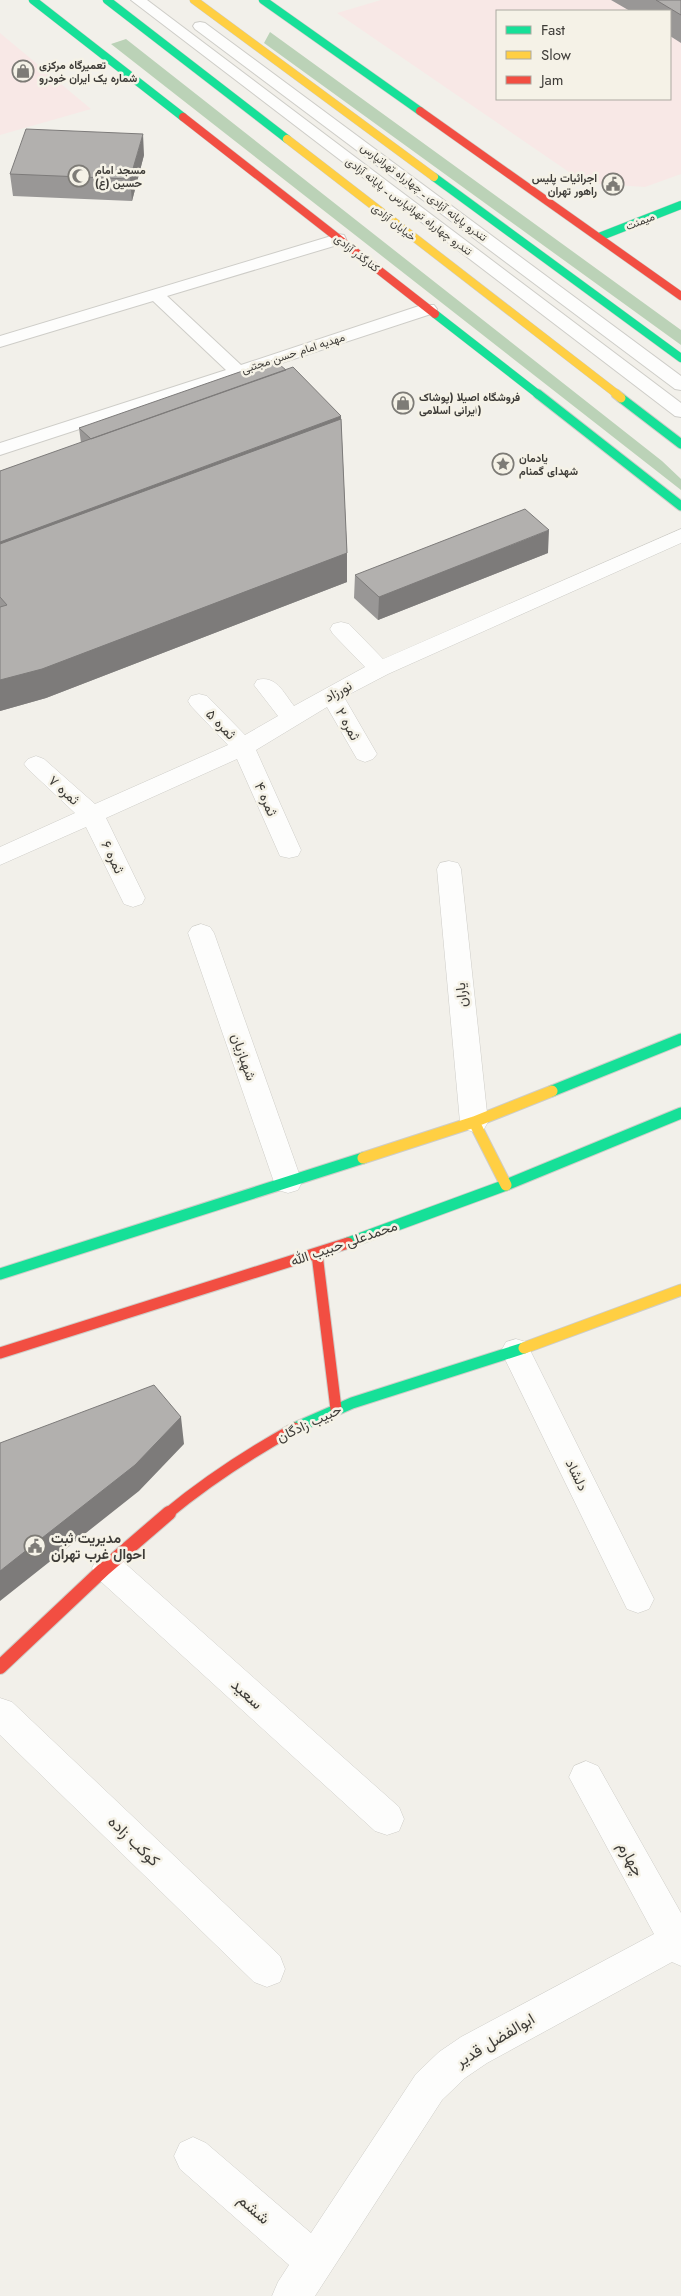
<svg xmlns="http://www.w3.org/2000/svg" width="681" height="2296" font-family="Jost,Vazirmatn,sans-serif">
<rect width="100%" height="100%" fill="#f2f0ea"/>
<path fill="#f8e8e6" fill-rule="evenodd" d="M 381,0 L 681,0 L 681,174 L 645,187 L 585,183 L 337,13 ZM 497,11 L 670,11 L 670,99 L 497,99 Z
M 0,33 L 91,109 L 0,135 Z"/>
<path fill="#bbd2b7" d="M 270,32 L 681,330 L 681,345 L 264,43 Z
M 126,39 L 662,461 L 681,479 L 681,490 L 111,44 Z"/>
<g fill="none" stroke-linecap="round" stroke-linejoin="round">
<g stroke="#cecdc8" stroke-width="2">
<path id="lane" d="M 131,0 L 147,0 L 681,403 L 681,417 L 675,416 Z
M 200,22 L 205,23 L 681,376 L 681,390 L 675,389 L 195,29 L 193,26 L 195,23 Z
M 338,234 L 344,235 L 346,239 L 344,243 L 167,296 L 241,365 L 422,305 L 434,305 L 437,309 L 434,313 L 0,455 L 0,443 L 226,370 L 153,301 L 0,347 L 0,336 Z"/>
</g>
<g stroke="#cecdc8" stroke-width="1">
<path id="street" d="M 681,529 L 681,543 L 388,674 L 344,697 L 377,754 L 373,759 L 365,762 L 357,759 L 327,707 L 256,750 L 301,850 L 298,856 L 289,858 L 280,856 L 237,759 L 106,818 L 145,898 L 142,904 L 133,907 L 124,904 L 86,827 L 0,865 L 0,847 L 75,813 L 28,769 L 24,764 L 28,759 L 36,756 L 44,759 L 95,804 L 228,745 L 191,706 L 188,701 L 191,696 L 199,694 L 207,696 L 245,735 L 278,716 L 254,685 L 257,680 C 276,675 283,692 294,706 L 365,667 L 333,634 L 330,629 L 333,624 L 341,622 L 349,624 L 383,659 Z
M 449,861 L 458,863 L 461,869 L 488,1122 L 484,1129 L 474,1132 L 464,1129 L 460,1122 L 437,869 L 440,863 Z
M 201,924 L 210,927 L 214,933 L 302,1182 L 298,1190 L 288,1193 L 278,1190 L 274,1182 L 188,933 L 192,927 Z
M 516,1339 L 526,1342 L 649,1589 L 654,1599 L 649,1609 L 638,1613 L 627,1609 L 501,1351 L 506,1342 Z
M 108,1554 L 119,1558 L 399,1807 L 404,1819 L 399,1831 L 387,1835 L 375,1831 L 97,1578 L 92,1568 L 97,1558 Z
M 0,1698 L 12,1702 L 280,1956 L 285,1969 L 280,1982 L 267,1987 L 254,1982 L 0,1735 Z
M 586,1761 L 598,1766 L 681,1913 L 681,1966 L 672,1962 L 487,2063 L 465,2078 L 442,2100 L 315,2296 L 272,2296 L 278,2282 L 289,2265 L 180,2169 L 174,2156 L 180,2143 L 193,2137 L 206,2143 L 311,2233 L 416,2074 L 439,2052 L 461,2037 L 654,1934 L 569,1777 L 574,1766 Z"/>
</g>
<g stroke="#cecdc8" stroke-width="9">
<path id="fast-far2" d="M 33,0 L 183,117
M 107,0 L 287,139
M 263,0 L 420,111
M 434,177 L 681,358
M 599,237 L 681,205
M 435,314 L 539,395"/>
</g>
<g stroke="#cecdc8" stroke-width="11">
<path id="fast-far1" d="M 538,394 L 681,506
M 621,398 L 681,444"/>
</g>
<g stroke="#cecdc8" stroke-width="13">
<path id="fast" d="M 552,1091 L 681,1039
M 348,1243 L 506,1185 L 681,1113
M 0,1274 L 363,1158
M 295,1428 L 352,1403 L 524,1348"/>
</g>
<g stroke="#cecdc8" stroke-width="9">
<path id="slow-far2" d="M 194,0 L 434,177
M 287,139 L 618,395"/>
</g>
<g stroke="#cecdc8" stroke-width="11">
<path id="slow-far1" d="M 616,394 L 621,398"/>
</g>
<g stroke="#cecdc8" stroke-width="13">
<path id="slow" d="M 474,1122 L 506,1185
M 363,1158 L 474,1122 L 552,1091
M 524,1348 L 681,1290"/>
</g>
<g stroke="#cecdc8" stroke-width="9">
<path id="jam-far2" d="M 420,111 L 681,296
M 183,117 L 435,314"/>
</g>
<g stroke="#cecdc8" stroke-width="13">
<path id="jam-far1" d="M 317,1254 L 336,1409
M 0,1353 L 348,1243
M 167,1514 C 207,1481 250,1453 295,1428"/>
</g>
<g stroke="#cecdc8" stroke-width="16">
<path id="jam" d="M 0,1667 L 104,1569 L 169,1513"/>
</g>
<use href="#lane" fill="#fdfdfc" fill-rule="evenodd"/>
<use href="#street" fill="#fdfdfc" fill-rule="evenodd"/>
<use href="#fast-far2" stroke="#16e098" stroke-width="8"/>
<use href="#fast-far1" stroke="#16e098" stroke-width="9"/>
<use href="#fast" stroke="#16e098" stroke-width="11"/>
<use href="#slow-far2" stroke="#ffcf43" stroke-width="8"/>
<use href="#slow-far1" stroke="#ffcf43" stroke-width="9"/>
<use href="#slow" stroke="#ffcf43" stroke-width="11"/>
<use href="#jam-far2" stroke="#f24e42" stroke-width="8"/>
<use href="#jam-far1" stroke="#f24e42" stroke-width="11"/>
<use href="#jam" stroke="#f24e42" stroke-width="14"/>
</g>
<path fill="#999796" d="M 611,0 L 681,0 L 681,43 L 670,36 L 670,11 L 630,11 Z
M 144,155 L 132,201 L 13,196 L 10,174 Z
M 286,370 L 341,416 L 347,553 L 347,582 L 46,698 L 0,711 L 0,471 L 81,443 L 79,428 Z
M 548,553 L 378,620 L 354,598 L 355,575 Z"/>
<path fill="#7d7b7a" d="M 143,134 L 144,155 L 132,201 L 130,179 Z
M 341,416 L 341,448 L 0,575 L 0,542 Z
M 549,530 L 548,553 L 378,620 L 379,597 Z
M 347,553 L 347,582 L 46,698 L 0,711 L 0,680 Z
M 181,1417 L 184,1444 L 139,1491 L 0,1601 L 0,1571 Z"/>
<path fill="#b2b0ae" stroke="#7d7b7a" d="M 656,0 L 681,0 L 681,15 Z
M 26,129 L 143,134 L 130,179 L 10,174 Z
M 274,360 L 286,370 L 91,439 L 79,428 Z
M 293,367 L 341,416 L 0,542 L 0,471 Z
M 341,419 L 347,553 L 42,669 L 0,680 L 0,607 L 7,605 L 0,597 L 0,544 Z
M 525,509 L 549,530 L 379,597 L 355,575 Z
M 154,1385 L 181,1417 L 135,1465 L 0,1571 L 0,1443 Z"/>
<defs>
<g id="shop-ring" transform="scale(1.125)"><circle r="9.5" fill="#f5f2e7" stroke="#7d7b76" stroke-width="1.5"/><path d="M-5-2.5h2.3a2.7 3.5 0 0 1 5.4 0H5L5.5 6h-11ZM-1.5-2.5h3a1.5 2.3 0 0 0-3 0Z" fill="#7d7b76"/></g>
<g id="mosque-ring" transform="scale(1.125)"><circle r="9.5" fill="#f5f2e7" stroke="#7d7b76" stroke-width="1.5"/><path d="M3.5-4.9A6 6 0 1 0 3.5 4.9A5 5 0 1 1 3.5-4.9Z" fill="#7d7b76"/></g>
<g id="civic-ring" transform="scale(1.125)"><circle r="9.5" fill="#f5f2e7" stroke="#7d7b76" stroke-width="1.5"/><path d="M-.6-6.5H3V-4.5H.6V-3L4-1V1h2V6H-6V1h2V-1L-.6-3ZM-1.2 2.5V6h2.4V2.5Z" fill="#7d7b76"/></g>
<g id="sight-ring" transform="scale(1.125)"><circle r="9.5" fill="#f5f2e7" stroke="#7d7b76" stroke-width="1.5"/><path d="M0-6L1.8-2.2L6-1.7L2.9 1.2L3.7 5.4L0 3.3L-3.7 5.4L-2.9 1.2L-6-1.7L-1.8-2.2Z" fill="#7d7b76"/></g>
</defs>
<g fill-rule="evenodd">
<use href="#shop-ring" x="23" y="71"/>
<use href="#mosque-ring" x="79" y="176"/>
<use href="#civic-ring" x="613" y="184"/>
<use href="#shop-ring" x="403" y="403"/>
<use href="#sight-ring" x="503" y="464"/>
<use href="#civic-ring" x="35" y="1546"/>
</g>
<g text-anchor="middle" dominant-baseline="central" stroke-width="5" stroke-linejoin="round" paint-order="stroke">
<g font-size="11" font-weight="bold" fill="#3e3c38" stroke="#f5f2e7" text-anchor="start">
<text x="39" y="65">تعمیرگاه مرکزی<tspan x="39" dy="13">شماره یک ایران خودرو</tspan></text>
<text x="95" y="170">مسجد امام<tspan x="95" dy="13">حسين (ع)</tspan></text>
<text x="597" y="178" text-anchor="end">اجرائیات پلیس<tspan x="597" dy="13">راهور تهران</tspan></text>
<text x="419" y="397">فروشگاه اصیلا (پوشاک<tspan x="419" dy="13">ایرانی اسلامی)</tspan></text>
<text x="519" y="458">یادمان<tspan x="519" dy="13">شهدای گمنام</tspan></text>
</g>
<g font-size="11" fill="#3e3c38" stroke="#f5f2e7">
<text transform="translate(424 192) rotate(37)">تندرو پایانه آزادی ـ چهارراه تهرانپارس</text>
<text transform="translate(409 206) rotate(37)">تندرو چهارراه تهرانپارس ـ پایانه آزادی</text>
<text transform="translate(640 221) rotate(-21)">میمنت</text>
<text transform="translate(394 222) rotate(38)">خیابان آزادی</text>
<text transform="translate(357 253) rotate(38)">کنارگذر آزادی</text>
<text transform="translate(293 353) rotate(-18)">مهدیه امام حسن مجتبی</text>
</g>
<g font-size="14" fill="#3e3c38" stroke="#f5f2e7">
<text transform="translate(338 691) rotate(-28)">نورزاد</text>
<text transform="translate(221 724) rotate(46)">ثمره ۵</text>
<text transform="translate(348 724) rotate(61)">ثمره ۲</text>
<text transform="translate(64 790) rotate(42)">ثمره ۷</text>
<text transform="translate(266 799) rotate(66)">ثمره ۴</text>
<text transform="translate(113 857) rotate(64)">ثمره ۶</text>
<text transform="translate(461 995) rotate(-96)">یاران</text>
<text transform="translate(244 1057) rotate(71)">شهبازیان</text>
<text transform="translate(344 1243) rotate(-19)">محمدعلی حبیب الله</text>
<text transform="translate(309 1423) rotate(-25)">حبیب زادگان</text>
<text transform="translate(577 1475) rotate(64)">دلشاد</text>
</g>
<g font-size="14" font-weight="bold" fill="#3e3c38" stroke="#f5f2e7" text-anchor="start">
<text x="51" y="1538">مدیریت ثبت<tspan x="51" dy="16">احوال غرب تهران</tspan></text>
</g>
<g font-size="16" fill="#3e3c38" stroke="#f5f2e7">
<text transform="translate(247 1694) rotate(42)">سعید</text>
<text transform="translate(134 1841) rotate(44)">کوکب زاده</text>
<text transform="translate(631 1859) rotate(61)">چهارم</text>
<text transform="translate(495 2040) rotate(-31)">ابوالفضل قدیر</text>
<text transform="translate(254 2209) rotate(41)">ششم</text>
</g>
</g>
<rect x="496" y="10" width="175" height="90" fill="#f5f2e7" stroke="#aca9a1"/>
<rect x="506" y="26" width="25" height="8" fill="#16e098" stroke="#aca9a1"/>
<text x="541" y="35" font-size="15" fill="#3e3c38">Fast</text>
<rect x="506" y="51" width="25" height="8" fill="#ffcf43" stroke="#aca9a1"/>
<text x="541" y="60" font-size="15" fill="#3e3c38">Slow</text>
<rect x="506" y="76" width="25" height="8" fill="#f24e42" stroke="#aca9a1"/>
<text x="541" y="85" font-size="15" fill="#3e3c38">Jam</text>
</svg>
